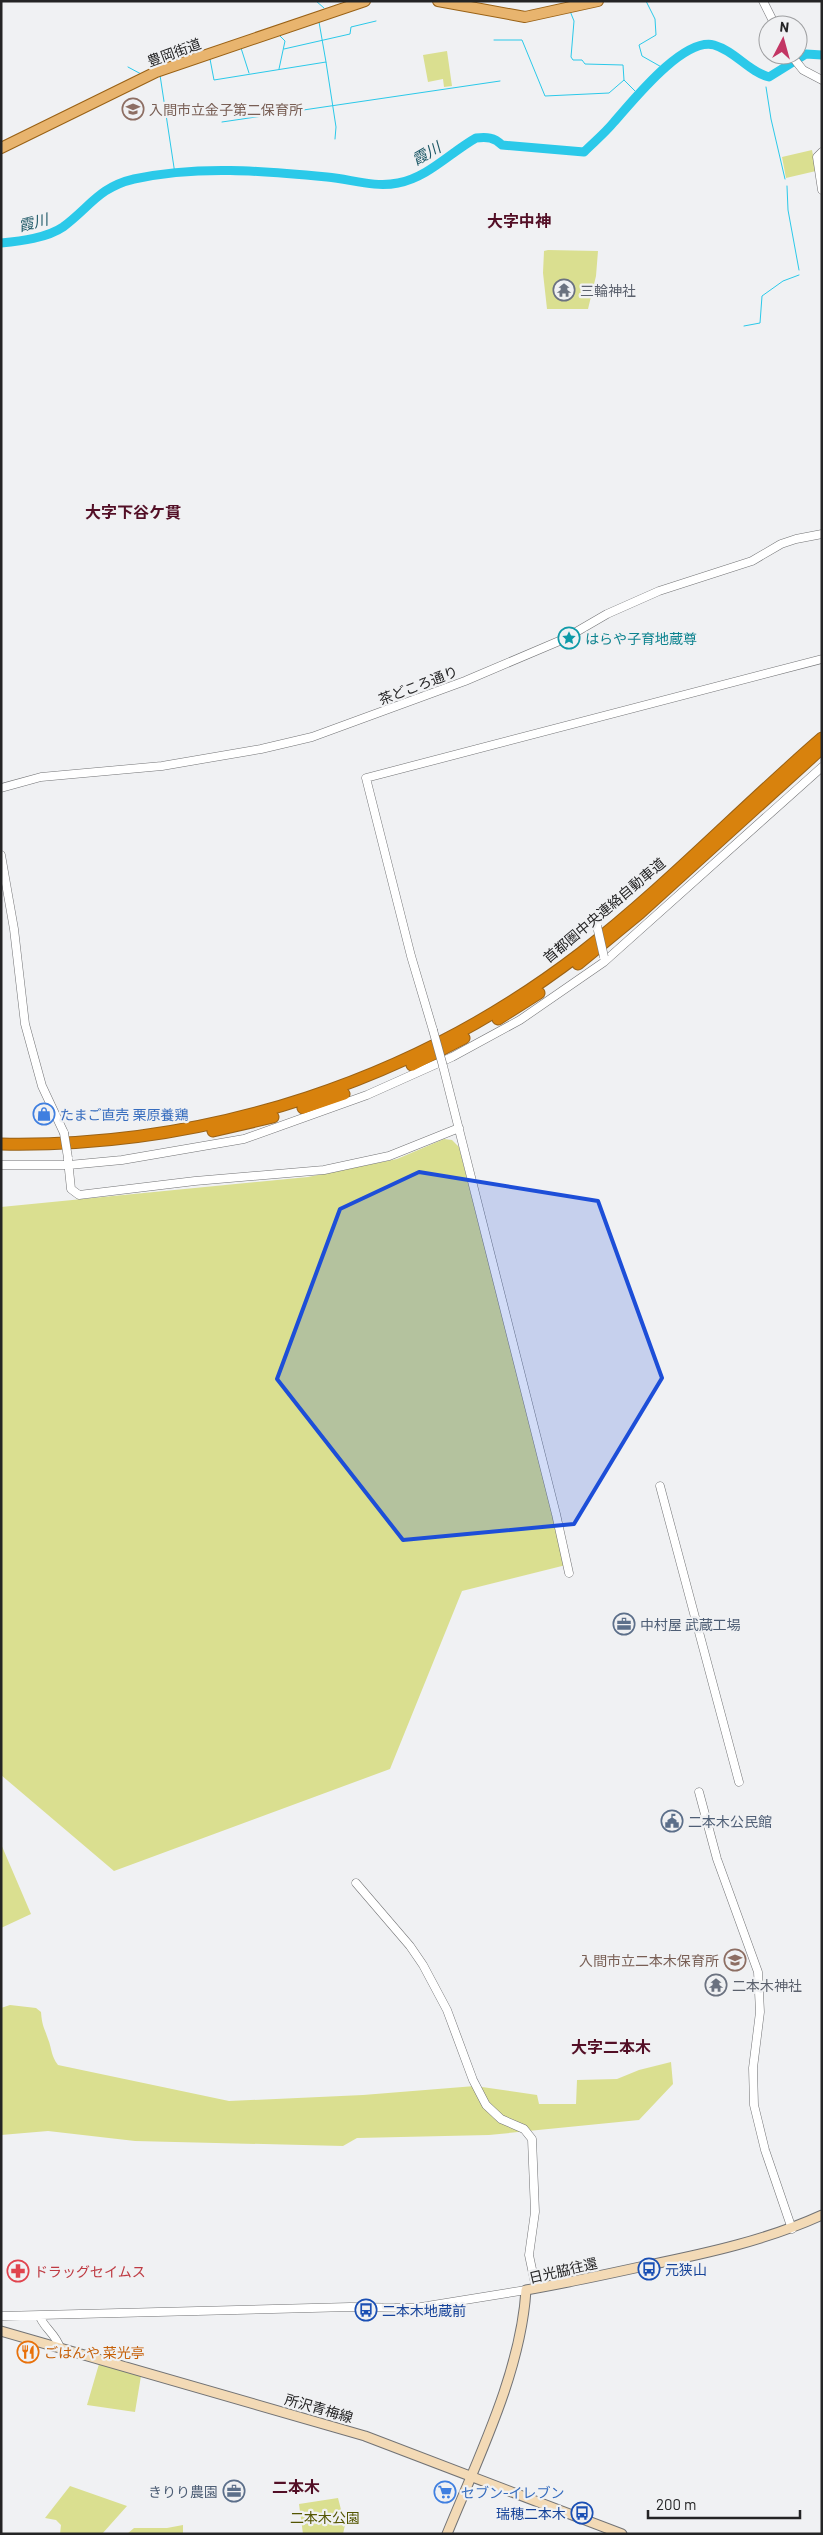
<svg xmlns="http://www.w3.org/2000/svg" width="823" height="2535" font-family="Barlow,'Noto Sans JP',sans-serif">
<rect width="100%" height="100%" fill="#f0f1f3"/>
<path fill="#dadf90" d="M 447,51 L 452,86 L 444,87 L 443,79 L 428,82 L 423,55 Z
M 812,150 L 816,171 L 786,178 L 782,157 Z
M 548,250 L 598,251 L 596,276 L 588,309 L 547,309 L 543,273 L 544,251 Z
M 444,1139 L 452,1140 L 459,1147 L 566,1565 L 462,1591 L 390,1769 L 114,1871 L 1,1775 L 1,1207 L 308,1177 L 397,1159 Z
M 1,1844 L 31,1914 L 1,1928 Z
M 10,2005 L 36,2008 L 41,2012 C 42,2026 44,2027 48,2039 C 52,2049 51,2056 58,2065 L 229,2101 L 363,2095 L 475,2086 L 537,2095 L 539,2104 L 576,2104 L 577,2080 L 617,2079 L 639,2070 L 671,2062 L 673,2084 L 639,2120 L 489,2135 L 357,2138 L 343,2146 L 135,2141 L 48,2131 L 1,2135 L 1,2008 Z
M 99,2364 L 141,2376 L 135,2412 L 87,2405 Z
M 70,2486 L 127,2506 L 102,2534 L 60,2534 L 61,2525 L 56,2520 L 45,2518 Z
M 338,2498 L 345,2525 L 343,2534 L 303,2534 L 299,2504 Z
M 183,2525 L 183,2534 L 127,2534 L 134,2528 L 167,2528 Z"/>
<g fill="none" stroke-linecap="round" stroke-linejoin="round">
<path stroke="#2bc9e9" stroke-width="1" d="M 316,1 L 324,8
M 646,1 L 655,19 L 656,35 L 639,45 L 642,56 L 665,69
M 570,11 L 574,21 L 571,57 L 573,60 L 582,60 L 585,64 L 623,65 L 624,80
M 319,22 L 326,62
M 494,40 L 522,40 L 545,96 L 609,93 L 624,80 L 638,94
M 241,48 L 249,73
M 284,49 L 350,34 L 351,27 L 376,21
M 210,59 L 214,80 L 326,62 L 336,127 L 335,139
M 128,67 L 141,74
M 279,69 L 285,41 L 280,36
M 160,75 L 175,174
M 765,76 L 765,78
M 766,87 L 771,119 L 785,179
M 222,122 L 500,81
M 787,186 L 788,210 L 799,270
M 744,326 L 760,323 L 762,296 L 783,281 L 799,275"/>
<path stroke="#2bc9e9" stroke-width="9" d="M 1,243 C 21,241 47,238 63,227 C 89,208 99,187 134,179 C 198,165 263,171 327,177 C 351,179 374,188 398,183 C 427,178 451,152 476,138 C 487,137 494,137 502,145 L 584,152 C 594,142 605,133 614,122 C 632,102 683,37 714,45 C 735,51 749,72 769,77 L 806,54 L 822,55"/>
<g stroke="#727375" stroke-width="9">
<path id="tertiary" d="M 763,1 L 775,25
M 791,55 L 803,70 L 822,80
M 822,152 L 817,157 L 822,190
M 1,788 L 41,777 L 162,766 L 261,749 L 312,737 L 465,681 L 564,639 L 607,614 L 659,591 L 752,561 L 781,544 L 796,539 L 822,534
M 1,855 L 14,929 L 25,1024 L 42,1086 L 64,1133
M 433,1030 L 411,956 L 366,778 L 822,659
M 443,1066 L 556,1514 L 569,1573
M 68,1160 L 71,1189 L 79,1195 L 195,1181 L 324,1170 L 389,1156 L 459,1128
M 1,1165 L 69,1165 L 122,1160 L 244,1139 L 367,1095 L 452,1057 L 520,1020 L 604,962 L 822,767
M 660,1486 L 739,1782
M 699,1792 L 717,1859 L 758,1972 L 760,2012 L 753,2068 L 754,2105 L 765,2150 L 792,2229
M 356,1883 L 410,1946 L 423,1965 L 447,2010 L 473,2080 L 486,2105 L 501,2119 L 524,2129 L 532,2139 L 535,2212 L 529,2255 L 536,2288
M 1,2316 L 350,2307 L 415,2308 L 526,2290
M 40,2316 C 41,2325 57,2335 60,2348"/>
</g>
<g stroke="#727375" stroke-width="11">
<path id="secondary" d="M 1,2331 L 365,2436 L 622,2534
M 447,2534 C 478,2458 521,2372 526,2290 C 567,2283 608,2274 649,2265 C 708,2253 767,2240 822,2215"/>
</g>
<g stroke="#996115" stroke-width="12">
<path id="primary" d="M 438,1 L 525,17 L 598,1
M 1,148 L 156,72 L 365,1"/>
</g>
<g stroke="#996115" stroke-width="13">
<path id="motorway" d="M 578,964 L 640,913 L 822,748
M 498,1019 L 539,993
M 412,1065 L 464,1038
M 303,1108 L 344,1094
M 213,1131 L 273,1117
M 1,1144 C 210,1148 416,1080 581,953 C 666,887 741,808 822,738"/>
</g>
<use href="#tertiary" stroke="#fff" stroke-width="8"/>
<use href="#secondary" stroke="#f3dab6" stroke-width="9"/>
<use href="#primary" stroke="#e8b46e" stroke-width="10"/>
<use href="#motorway" stroke="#d8820d" stroke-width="11"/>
<g stroke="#727375" stroke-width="9" stroke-linecap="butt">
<path id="tertiary-bridge" d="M 597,926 L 604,957
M 433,1030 L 443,1066
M 64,1133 L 68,1158"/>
</g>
<use href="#tertiary-bridge" stroke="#fff" stroke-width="8"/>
</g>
<path fill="#1d4ed8" fill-opacity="0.2" stroke="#1d4ed8" stroke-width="4" stroke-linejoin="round" d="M 419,1172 L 598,1201 L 662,1378 L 574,1524 L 403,1540 L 277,1379 L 340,1209 Z"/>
<defs>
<g id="school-ring" transform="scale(1.125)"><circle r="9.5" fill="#f0f1f3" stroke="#8d6e63" stroke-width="1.5"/><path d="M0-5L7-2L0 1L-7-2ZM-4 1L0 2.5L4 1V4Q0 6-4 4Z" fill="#8d6e63"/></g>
<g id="temple-ring" transform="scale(1.125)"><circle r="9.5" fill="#f0f1f3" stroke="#6b7280" stroke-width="1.5"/><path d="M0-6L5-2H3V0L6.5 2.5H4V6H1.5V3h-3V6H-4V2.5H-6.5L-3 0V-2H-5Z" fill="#6b7280"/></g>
<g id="sight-ring" transform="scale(1.125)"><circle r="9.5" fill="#f0f1f3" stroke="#0f9aa8" stroke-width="1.5"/><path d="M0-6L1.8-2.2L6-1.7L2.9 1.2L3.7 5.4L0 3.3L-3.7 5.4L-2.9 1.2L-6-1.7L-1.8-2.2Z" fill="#0f9aa8"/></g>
<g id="shop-ring" transform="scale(1.125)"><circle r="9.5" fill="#f0f1f3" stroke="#3f7fe0" stroke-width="1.5"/><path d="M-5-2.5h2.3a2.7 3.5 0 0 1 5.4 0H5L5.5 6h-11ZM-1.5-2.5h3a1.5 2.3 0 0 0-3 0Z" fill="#3f7fe0"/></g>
<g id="office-ring" transform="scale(1.125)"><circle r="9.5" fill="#f0f1f3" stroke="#5c6f8a" stroke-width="1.5"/><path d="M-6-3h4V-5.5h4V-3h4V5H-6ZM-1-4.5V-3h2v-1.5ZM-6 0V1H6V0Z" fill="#5c6f8a"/></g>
<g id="civic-ring" transform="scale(1.125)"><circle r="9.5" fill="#f0f1f3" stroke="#5c6f8a" stroke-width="1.5"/><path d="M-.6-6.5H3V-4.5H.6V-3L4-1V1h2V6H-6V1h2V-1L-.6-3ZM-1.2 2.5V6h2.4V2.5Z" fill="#5c6f8a"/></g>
<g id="bus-ring" transform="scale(1.125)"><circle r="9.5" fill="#f0f1f3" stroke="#1a4fb4" stroke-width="1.5"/><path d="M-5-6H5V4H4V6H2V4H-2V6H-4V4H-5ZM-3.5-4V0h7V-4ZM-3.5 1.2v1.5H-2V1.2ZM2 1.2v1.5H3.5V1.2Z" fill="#1a4fb4"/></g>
<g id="pharmacy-ring" transform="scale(1.125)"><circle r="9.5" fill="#f0f1f3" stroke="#e0444e" stroke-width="1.5"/><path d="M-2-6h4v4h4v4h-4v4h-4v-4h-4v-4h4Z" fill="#e0444e"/></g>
<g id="restaurant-ring" transform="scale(1.125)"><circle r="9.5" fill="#f0f1f3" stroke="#e8710a" stroke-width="1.5"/><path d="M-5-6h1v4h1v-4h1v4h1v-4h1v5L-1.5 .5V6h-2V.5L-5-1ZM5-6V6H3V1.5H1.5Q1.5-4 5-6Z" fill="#e8710a"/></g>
<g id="supermarket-ring" transform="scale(1.125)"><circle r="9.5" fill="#f0f1f3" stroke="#3f7fe0" stroke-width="1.5"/><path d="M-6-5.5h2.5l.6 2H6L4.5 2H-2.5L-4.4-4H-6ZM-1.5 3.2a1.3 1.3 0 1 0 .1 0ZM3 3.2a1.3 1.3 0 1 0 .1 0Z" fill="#3f7fe0"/></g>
</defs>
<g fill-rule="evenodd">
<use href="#school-ring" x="133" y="109"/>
<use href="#temple-ring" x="564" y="290"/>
<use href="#sight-ring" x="569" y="638"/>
<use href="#shop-ring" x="44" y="1114"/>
<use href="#office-ring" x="624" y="1624"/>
<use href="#civic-ring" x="672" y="1821"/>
<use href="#school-ring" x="735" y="1960"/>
<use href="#temple-ring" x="716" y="1985"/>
<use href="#bus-ring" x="649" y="2269"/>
<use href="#pharmacy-ring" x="18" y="2271"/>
<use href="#bus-ring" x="366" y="2310"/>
<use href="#restaurant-ring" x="28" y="2352"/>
<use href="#office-ring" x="234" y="2491"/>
<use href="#supermarket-ring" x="445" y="2492"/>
<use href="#bus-ring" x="582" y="2513"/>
</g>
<g text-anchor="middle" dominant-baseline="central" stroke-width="4.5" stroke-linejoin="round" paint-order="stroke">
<g font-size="14" fill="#242425" stroke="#f0f1f3">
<text transform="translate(174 52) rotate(-20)">豊岡街道</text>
<text transform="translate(418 685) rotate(-21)">茶どころ通り</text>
<text transform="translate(604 910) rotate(-40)">首都圏中央連絡自動車道</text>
<text transform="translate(563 2270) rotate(-13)">日光脇往還</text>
<text transform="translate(319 2408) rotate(16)">所沢青梅線</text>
</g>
<g font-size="14" fill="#785e54" stroke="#f0f1f3" text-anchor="start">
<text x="149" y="109">入間市立金子第二保育所</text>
<text x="719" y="1960" text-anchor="end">入間市立二本木保育所</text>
</g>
<g font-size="14" fill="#5b616d" stroke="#f0f1f3" text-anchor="start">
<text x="580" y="290">三輪神社</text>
<text x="732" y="1985">二本木神社</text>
</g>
<g font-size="14" fill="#0d838f" stroke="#f0f1f3" text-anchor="start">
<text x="585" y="638">はらや子育地蔵尊</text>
</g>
<g font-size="14" fill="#366cbe" stroke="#f0f1f3" text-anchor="start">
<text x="60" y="1114">たまご直売 栗原養鶏</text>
<text x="461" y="2492">セブン-イレブン</text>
</g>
<g font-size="14" fill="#4e5e75" stroke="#f0f1f3" text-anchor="start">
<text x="640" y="1624">中村屋 武蔵工場</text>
<text x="688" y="1821">二本木公民館</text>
<text x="218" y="2491" text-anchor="end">きりり農園</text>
</g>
<g font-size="14" fill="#164399" stroke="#f0f1f3" text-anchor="start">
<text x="665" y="2269">元狭山</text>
<text x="382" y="2310">二本木地蔵前</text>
<text x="566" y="2513" text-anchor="end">瑞穂二本木</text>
</g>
<g font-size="14" fill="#be3a42" stroke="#f0f1f3" text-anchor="start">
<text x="34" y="2271">ドラッグセイムス</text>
</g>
<g font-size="14" fill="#c56008" stroke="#f0f1f3" text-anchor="start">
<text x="44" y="2352">ごはんや 菜光亭</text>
</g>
<g font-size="14" fill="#545602" stroke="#f0f1f3">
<text x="325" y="2517">二本木公園</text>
</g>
<g font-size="15" font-style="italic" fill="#1d5866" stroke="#f0f1f3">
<text transform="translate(426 153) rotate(-30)">霞川</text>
<text transform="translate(33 222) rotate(-14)">霞川</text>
</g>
<g font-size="16" font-weight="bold" fill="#530f26" stroke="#f0f1f3">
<text x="519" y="220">大字中神</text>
<text x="133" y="511">大字下谷ケ貫</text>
<text x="611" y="2046">大字二本木</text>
<text x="296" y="2486">二本木</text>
</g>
</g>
<rect width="823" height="2535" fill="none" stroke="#242425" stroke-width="5"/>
<g transform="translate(783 40) rotate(6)"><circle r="24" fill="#f0f1f3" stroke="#9e9fa1"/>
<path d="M0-4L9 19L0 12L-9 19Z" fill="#c33664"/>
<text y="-8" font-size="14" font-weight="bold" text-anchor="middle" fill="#242425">N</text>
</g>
<path d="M648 2510v8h152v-8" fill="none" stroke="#242425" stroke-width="2.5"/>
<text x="656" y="2510" font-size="15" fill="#242425" stroke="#f0f1f3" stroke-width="4" paint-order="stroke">200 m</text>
</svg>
